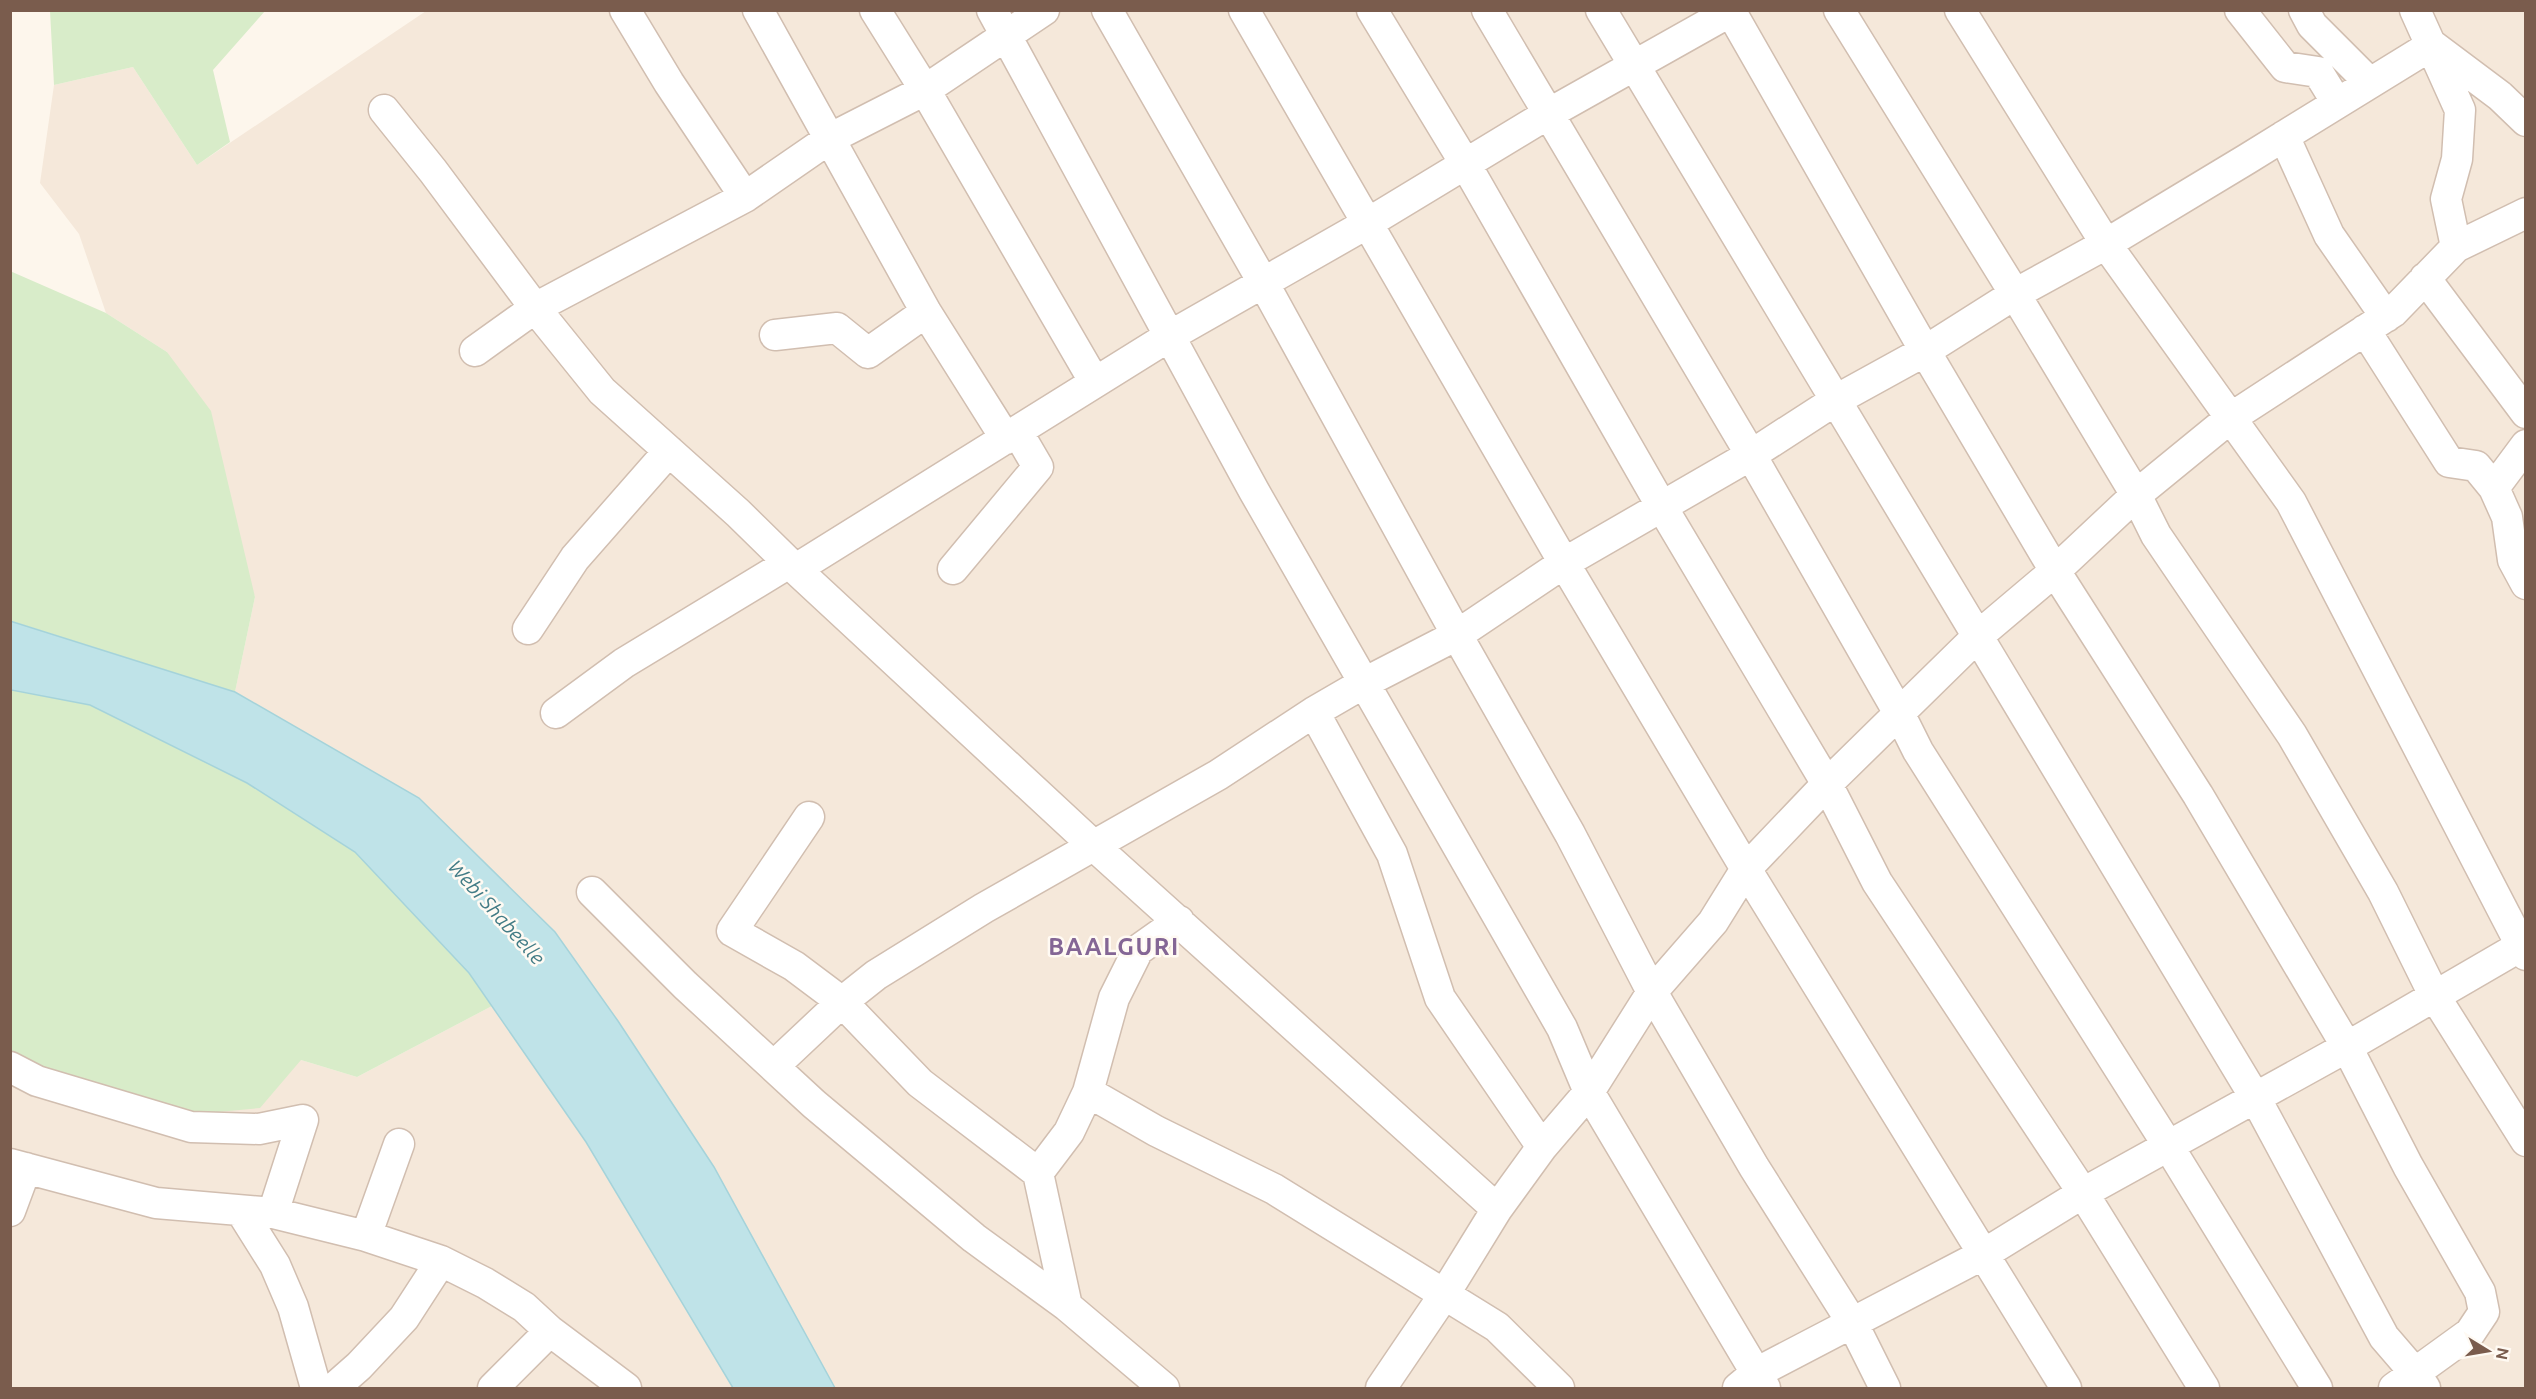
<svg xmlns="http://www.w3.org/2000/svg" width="2536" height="1399" font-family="Ubuntu,sans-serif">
<rect width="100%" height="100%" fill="#fdf6ec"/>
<path fill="#f5e8da" d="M 426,11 L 2525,11 L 2525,1388 L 835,1388 L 714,1167 L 618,1021 L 555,932 L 419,798 L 235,692 L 255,597 L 167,352 L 106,313 L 79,234 L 40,183 L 54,85 L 133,67 L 197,165 Z
M 492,1006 L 586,1142 L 733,1388 L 11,1388 L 11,1051 L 46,1072 L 301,1060 L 357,1077 Z"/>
<path fill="#d8ecc9" d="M 50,11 L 265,11 L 213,70 L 230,142 L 197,165 L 133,67 L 54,85 Z
M 10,271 L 106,313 L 167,352 L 211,411 L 255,597 L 235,692 L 11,621 Z
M 11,690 L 90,705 L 247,783 L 355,852 L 469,973 L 492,1006 L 357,1077 L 301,1060 L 260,1108 L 196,1114 L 46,1072 L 11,1051 Z"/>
<path fill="#bfe3e8" stroke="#a5d3da" stroke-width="1.5" d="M 10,621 L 235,692 L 419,798 L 555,932 L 618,1021 L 714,1167 L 835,1388 L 733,1388 L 586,1142 L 469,973 L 355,852 L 247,783 L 90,705 L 11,690 Z"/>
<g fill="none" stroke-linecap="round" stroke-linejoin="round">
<g stroke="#d1beb0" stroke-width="33">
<path id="minor" d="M 625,10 L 669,83 L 745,197
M 758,10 L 926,312 L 1006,439
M 875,10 L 925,90 L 1094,381
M 992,10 L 1254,491 L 1562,1028 L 1589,1092 L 1765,1388
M 1107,10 L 1264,284 L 1457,635 L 1570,834 L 1652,992 L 1754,1167 L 1853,1324 L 1885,1388
M 1244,10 L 1564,563 L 1746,869 L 2066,1388
M 1372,10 L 1466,165 L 1662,507 L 1827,784 L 1877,882 L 2083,1193 L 2204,1388
M 1487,10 L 1751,455 L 1900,715 L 1918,751 L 2169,1147 L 2317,1388
M 1601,10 L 2256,1099 L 2384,1337 L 2415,1373 L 2425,1388
M 1730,10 L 1925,351 L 2055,571 L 2198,795 L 2347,1047 L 2408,1166 L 2480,1292 L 2484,1312 L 2470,1333 L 2394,1388
M 1839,10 L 2015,294 L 2136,495 L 2156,535 L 2292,735 L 2383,892 L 2434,995 L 2526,1141
M 1960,10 L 2106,244 L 2291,502 L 2526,955
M 2240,10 L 2285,67 L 2318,72 L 2337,103
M 2304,10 L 2312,25 L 2369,82
M 2415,10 L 2460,110 L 2457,159 L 2446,199 L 2456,247
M 384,110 L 433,171 L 535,308 L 602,391 L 738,513 L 789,563 L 1093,845 L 1497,1209
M 2284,136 L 2329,235 L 2386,317
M 2425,278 L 2526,413
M 2365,330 L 2449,462 L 2476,466 L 2494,488
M 775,335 L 837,328 L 868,353 L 926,312
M 475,351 L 535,308 L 745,197 L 829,139 L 925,90 L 1044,10
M 2526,445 L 2494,488 L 2507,517 L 2513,560 L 2526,584
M 796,569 L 1168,337 L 1368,223 L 1548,114 L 1733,10
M 953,569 L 1038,467 L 1017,431
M 528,629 L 575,558 L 669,451
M 1314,712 L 1392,854 L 1440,998 L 1542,1147
M 556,713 L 624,663 L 789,563
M 809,817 L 732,931 L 794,966 L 842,1002 L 920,1083 L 1038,1173 L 1067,1306 L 1164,1388
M 592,892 L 685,985 L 814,1104 L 974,1238 L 1067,1306
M 774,1066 L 842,1002 L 876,975 L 984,908 L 1218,775 L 1314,712 L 1364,683 L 1457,635 L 1564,563 L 1751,455 L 1836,400 L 1925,351 L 2015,294 L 2106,244 L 2247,159 L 2432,45 L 2500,96 L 2526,121
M 10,1067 L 37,1081 L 191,1127 L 259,1129 L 303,1120 L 273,1213
M 1088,1092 L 1156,1131 L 1274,1189 L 1497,1327 L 1559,1388
M 10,1164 L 156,1203 L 273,1213 L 366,1236 L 441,1261 L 485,1283 L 524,1307 L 550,1331 L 626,1388
M 1038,1173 L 1069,1132 L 1088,1092 L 1114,998 L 1138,950 L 1179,921
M 10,1211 L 26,1168
M 241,1211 L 275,1265 L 293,1307 L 316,1388
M 366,1236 L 399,1144
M 334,1388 L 359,1366 L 404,1318 L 441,1261
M 493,1388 L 550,1331
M 1381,1388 L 1444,1295 L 1497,1209 L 1542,1147 L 1589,1092 L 1652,992 L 1713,922 L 1746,869 L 1827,784 L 1978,636 L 2055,571 L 2136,495 L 2229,419 L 2393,312 L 2456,247 L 2526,213
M 1738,1388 L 1756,1373 L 1984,1254 L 2083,1193 L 2347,1047 L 2526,943"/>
</g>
<use href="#minor" stroke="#fff" stroke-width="30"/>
</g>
<g text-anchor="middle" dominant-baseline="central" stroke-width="5" stroke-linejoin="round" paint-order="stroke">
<g font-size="20" font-style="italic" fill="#437c86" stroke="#fffaf3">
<text transform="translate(497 912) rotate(48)">Webi Shabeelle</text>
</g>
<g font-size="24" font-weight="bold" letter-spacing="1.5" fill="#846695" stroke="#fffaf3">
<text x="1114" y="946">BAALGURI</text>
</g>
</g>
<rect width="2536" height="1399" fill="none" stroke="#7a5c4d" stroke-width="24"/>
<g transform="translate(2488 1351) rotate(101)" stroke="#fffaf3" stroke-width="4.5" paint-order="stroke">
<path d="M0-4.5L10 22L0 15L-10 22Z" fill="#7a5c4d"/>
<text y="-9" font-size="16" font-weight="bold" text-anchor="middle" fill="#7a5c4d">N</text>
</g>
</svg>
